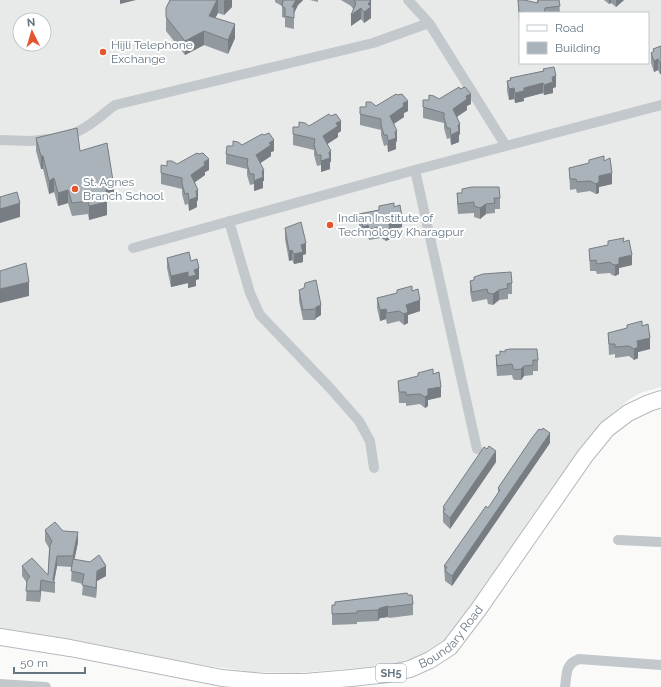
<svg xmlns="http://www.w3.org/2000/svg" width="661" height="687" font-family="Raleway,sans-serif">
<rect width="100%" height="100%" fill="#fafaf8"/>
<path fill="#e8e9e9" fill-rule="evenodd" d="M 0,0 L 661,0 L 661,387 L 641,393 L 630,399 L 604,420 L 530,523 L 468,615 L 443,644 L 410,662 L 394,665 L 296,673 L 255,672 L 209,666 L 0,631 ZM 520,13 L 648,13 L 648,63 L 520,63 ZM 20,20 L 44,20 L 44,44 L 20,44 Z"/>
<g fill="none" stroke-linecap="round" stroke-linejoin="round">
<g stroke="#b5babe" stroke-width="18">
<g id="primary">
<path id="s1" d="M 0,637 L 70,648 L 222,678 L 265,682 L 305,682 L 351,678 L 388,674 L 410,669 L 430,660 L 450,647 L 478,610 L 585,456 L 607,429 L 628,413 L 649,403 L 661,399"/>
</g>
</g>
<path stroke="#c3c8cc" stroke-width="10" d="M 408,0 L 429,23 L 506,146
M 66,136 C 85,131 99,117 115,105 L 373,43 L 429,23
M 0,140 L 30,141 L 50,139
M 415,170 L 477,449
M 229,221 L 250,293 L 260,315 L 330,388 L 359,421 L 370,441 L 374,468
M 133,248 L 415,170 L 661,105
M 618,540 L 661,542
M 0,684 L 46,687
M 565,687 C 567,674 565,664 579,659 L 661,665"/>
<use href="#primary" stroke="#fff" stroke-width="16"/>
</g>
<path fill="#929a9f" d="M 170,0 L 232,0 L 232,7 L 224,15 L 218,13 L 215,18 L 235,38 L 228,54 L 204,45 L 185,55 L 166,31 L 166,8 Z
M 275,0 L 303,0 L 298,5 L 294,13 L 294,29 L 285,27 L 285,18 L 282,17 L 282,6 L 275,2 Z
M 310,0 L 318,0 L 318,2 Z
M 341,0 L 371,0 L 371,18 L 364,23 L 361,19 L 351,26 L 354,10 L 351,6 Z
M 518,0 L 537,3 L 537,0 L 559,0 L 560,13 L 520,13 L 520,23 L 519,23 Z
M 604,0 L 624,0 L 616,7 L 611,3 L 609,4 Z
M 661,46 L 661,74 L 660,74 L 658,70 L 654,72 L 651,63 L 651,53 L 653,52 L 653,49 Z
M 543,69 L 556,87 L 553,88 L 553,93 L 544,95 L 543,93 L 524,98 L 524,101 L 515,103 L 514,99 L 509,100 L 507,91 L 507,81 L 510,80 L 510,78 L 543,71 Z
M 439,99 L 471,104 L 467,106 L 467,110 L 457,117 L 460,134 L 459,135 L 459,142 L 451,145 L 450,138 L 447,139 L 444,128 L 444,123 L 423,118 L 423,107 L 429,100 Z
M 376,106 L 408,111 L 404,113 L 404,117 L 394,124 L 397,141 L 396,142 L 396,149 L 388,152 L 387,145 L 384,146 L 381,135 L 381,130 L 360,125 L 360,114 L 366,107 Z
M 309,126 L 341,131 L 338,133 L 338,137 L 327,144 L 331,162 L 330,162 L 330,169 L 321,172 L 321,165 L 317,166 L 314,155 L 314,150 L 293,145 L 293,127 L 299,127 Z
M 36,138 L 80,151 L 114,200 L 107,202 L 107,215 L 89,220 L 88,214 L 72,216 L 68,203 L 58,206 L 54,192 L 49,194 L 43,169 L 41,169 L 36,151 Z
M 242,145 L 274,151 L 271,152 L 271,156 L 260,163 L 264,181 L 263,181 L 263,188 L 254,191 L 254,184 L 250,185 L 247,175 L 247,169 L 226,164 L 226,154 L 233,146 Z
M 604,161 L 612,184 L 599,187 L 599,193 L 596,194 L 590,191 L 577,193 L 576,189 L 570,190 L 569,168 Z
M 167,166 L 209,170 L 205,172 L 205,175 L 195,182 L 198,200 L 197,201 L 197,207 L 189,211 L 188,204 L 185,205 L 182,194 L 182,189 L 161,184 L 161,173 Z
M 457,193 L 500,198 L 500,209 L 495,209 L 495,213 L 486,214 L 480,219 L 474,217 L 474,213 L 458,214 L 457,203 Z
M 394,207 L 402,227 L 390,231 L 390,239 L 386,241 L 381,238 L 369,240 L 368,235 L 363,237 L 359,225 L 359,214 Z
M 285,228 L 306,254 L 303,255 L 303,262 L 294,264 L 292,260 L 289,261 L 285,239 Z
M 624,242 L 632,265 L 619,268 L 619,274 L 615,276 L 612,275 L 610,273 L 597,274 L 596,271 L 590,271 L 589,249 Z
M 167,258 L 191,261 L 199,279 L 196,280 L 196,286 L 188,288 L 188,283 L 171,287 L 167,268 Z
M 470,281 L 512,283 L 512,294 L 508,294 L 508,299 L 499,300 L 493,305 L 488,304 L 487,299 L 472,302 L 470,292 Z
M 299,290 L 321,315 L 316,318 L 315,320 L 303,320 L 299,301 Z
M 412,291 L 420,311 L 408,315 L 408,323 L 404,325 L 399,321 L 387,324 L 386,319 L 380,321 L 377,308 L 377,298 Z
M 642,325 L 650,349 L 638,352 L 638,358 L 634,360 L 629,356 L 615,358 L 615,354 L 609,355 L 608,333 Z
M 505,352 L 538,360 L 538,371 L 533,371 L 533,375 L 524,376 L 521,380 L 515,380 L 513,379 L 512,375 L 497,376 L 496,365 L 496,355 L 500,355 Z
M 433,374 L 441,397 L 428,400 L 428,406 L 425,408 L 420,404 L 406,406 L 406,403 L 399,403 L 398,381 Z
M 550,443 L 452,586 L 445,581 L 444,566 L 488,508 L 498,494 L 498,488 Z
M 496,462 L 450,529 L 443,522 L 443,507 Z
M 45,530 L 63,531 L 78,542 L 74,559 L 106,576 L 97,581 L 96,598 L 82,595 L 83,584 L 71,581 L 72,567 L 57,566 L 54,582 L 55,583 L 55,593 L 41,591 L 40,602 L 26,601 L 27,583 L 22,576 L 22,566 L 48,575 L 49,548 L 45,541 Z
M 408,595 L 413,604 L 413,615 L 389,618 L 388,617 L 380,618 L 378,621 L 357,622 L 357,624 L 332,625 L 332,605 Z"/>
<path fill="#777d82" d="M 120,0 L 136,0 L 120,4 Z
M 217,0 L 218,0 L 218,13 L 209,30 L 209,16 Z
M 225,0 L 232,0 L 232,7 L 224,15 L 224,1 Z
M 296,0 L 303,0 L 298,5 L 294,13 L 294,29 L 294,14 L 292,7 Z
M 371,0 L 371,18 L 364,23 L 364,12 Z
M 609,0 L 611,0 L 611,3 L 609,4 Z
M 616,0 L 624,0 L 616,7 Z
M 361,8 L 361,19 L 351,26 L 351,15 Z
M 235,24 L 235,38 L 228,54 L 228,40 Z
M 204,31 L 204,45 L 185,55 L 185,41 Z
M 658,59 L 658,70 L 654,72 L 654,61 Z
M 660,63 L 661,63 L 661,74 L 660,74 Z
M 556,76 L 556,87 L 553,88 L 553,93 L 544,95 L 544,85 L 552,77 Z
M 543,83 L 543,93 L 524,98 L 524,101 L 515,103 L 515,93 L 524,88 Z
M 514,88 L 514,99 L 509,100 L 509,89 Z
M 471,94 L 471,104 L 467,106 L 467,110 L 453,119 L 453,109 L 466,96 Z
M 408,101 L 408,111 L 404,113 L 404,117 L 390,126 L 390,116 L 403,103 Z
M 341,121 L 341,131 L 338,133 L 338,137 L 323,147 L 323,136 L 336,123 Z
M 460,124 L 460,134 L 459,135 L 459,142 L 451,145 L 451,135 L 458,125 Z
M 397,131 L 397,141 L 396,142 L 396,149 L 388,152 L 388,141 L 395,132 Z
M 274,140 L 274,151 L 271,152 L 271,156 L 256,166 L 256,155 L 269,143 Z
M 331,151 L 331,162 L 330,162 L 330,169 L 321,172 L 321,161 L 329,152 Z
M 41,156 L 43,156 L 43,169 L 41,169 Z
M 209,159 L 209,170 L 205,172 L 205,175 L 191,185 L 191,175 L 204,162 Z
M 264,170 L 264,181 L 263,181 L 263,188 L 254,191 L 254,181 L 262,171 Z
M 612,173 L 612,184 L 599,187 L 599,193 L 596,194 L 596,184 L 599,176 Z
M 54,178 L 54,192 L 49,194 L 49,181 Z
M 114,187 L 114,200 L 106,202 L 106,189 Z
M 68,190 L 68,203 L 58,206 L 58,193 Z
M 198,190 L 198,200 L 197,201 L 197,207 L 189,211 L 189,200 L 196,191 Z
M 107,202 L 107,215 L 89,220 L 89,206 Z
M 20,203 L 20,217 L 0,223 L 0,209 Z
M 486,204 L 486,214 L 480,219 L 480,208 Z
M 402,217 L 402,227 L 390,231 L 390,239 L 386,241 L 386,230 L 388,221 Z
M 368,225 L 368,235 L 363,237 L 363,227 Z
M 306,243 L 306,254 L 303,255 L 303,262 L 294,264 L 294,254 L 301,245 Z
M 292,250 L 292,260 L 289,261 L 289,251 Z
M 632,255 L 632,265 L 619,268 L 619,274 L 615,276 L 615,265 L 619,258 Z
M 199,268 L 199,279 L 196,280 L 196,286 L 188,288 L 188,277 L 194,270 Z
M 188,272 L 188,283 L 171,287 L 171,276 Z
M 29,282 L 29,296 L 0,303 L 0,289 Z
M 499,290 L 499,300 L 493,305 L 493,294 Z
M 420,300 L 420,311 L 408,315 L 408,323 L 404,325 L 404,314 L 406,305 Z
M 321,305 L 321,315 L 316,318 L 315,320 L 316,307 Z
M 386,309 L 386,319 L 380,321 L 380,310 Z
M 650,338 L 650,349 L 638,352 L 638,358 L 634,360 L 634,349 L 637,341 Z
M 524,366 L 524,376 L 521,380 L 521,369 Z
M 441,387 L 441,397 L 428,400 L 428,406 L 425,408 L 425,397 L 428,389 Z
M 550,433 L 550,443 L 452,586 L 452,576 Z
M 496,451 L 496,462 L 450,529 L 450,518 Z
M 78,532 L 78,542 L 73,567 L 73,556 Z
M 57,556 L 57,566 L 54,582 L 53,580 Z
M 106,566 L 106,576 L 97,581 L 96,598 L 96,588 L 97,571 Z
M 41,580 L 41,591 L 40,602 L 40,591 Z
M 388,606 L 388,617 L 380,618 L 378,621 L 378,610 L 380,608 Z"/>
<path fill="#aab3b9" stroke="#777d82" d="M 170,0 L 217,0 L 209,16 L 235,24 L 228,40 L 204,31 L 185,41 L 166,17 L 166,8 Z
M 283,0 L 296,0 L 292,7 L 294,7 L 294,18 L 285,16 L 285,8 L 282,6 Z
M 354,0 L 371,0 L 368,4 L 371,7 L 364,12 L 361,8 L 351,15 L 356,3 Z
M 518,0 L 524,0 L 538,3 L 538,0 L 559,0 L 560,6 L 545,8 L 544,13 L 523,13 L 523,12 L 519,12 Z
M 661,46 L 661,63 L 660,63 L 658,59 L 654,61 L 651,53 L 654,51 L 653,49 Z
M 554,67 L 556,76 L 552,77 L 553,82 L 544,85 L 543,83 L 524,88 L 524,91 L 515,93 L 514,88 L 509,89 L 507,81 L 511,80 L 510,78 L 544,71 L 543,69 Z
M 459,87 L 460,89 L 465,87 L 471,94 L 466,96 L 467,99 L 453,109 L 460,124 L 458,125 L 459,131 L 451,135 L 450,128 L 447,128 L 444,118 L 444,113 L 423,107 L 423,100 L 429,100 L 429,95 L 434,96 L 439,99 Z
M 396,94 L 397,95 L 402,94 L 408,101 L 403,103 L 404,106 L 390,116 L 397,131 L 395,132 L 396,138 L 388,141 L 387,135 L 384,135 L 381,125 L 381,119 L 360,114 L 360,107 L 366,107 L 366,102 L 371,102 L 376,106 Z
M 329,114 L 331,116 L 336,114 L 341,121 L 336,123 L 338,126 L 323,136 L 331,151 L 329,152 L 330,158 L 321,161 L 321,155 L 317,155 L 314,145 L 315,139 L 293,134 L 293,127 L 299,127 L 299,122 L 305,123 L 309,126 Z
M 77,128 L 80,151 L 107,143 L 114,187 L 106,189 L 107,202 L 89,206 L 88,201 L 72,203 L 68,190 L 58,193 L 54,178 L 49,181 L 43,156 L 41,156 L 36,138 Z
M 269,133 L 274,140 L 269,143 L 271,145 L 256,155 L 264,170 L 262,171 L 263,177 L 254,181 L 254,174 L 250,174 L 247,164 L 248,159 L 226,154 L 227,146 L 233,146 L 233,141 L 238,142 L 242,145 L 262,134 L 264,135 Z
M 197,153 L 198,154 L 203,153 L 209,159 L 204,162 L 205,165 L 191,175 L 198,190 L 196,191 L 197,197 L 189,200 L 188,193 L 185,194 L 182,184 L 182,178 L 161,173 L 161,165 L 167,166 L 167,161 L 172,161 L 177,164 Z
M 604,156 L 604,161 L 610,158 L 612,173 L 599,176 L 599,182 L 596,184 L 590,181 L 577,182 L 576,179 L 570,179 L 569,168 L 589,163 L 589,160 Z
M 472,187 L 499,187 L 500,198 L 494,198 L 495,203 L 486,204 L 480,208 L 474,206 L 474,202 L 458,204 L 457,193 L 462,193 L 462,189 Z
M 17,192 L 20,203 L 0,209 L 0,197 Z
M 394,203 L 394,207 L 400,205 L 402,217 L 388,221 L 390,229 L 386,230 L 381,227 L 369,229 L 368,225 L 363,227 L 359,214 L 379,210 L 379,206 Z
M 301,222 L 306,243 L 301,245 L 303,252 L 294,254 L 292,250 L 289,251 L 285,228 Z
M 624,238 L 623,242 L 629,240 L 632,255 L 619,258 L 619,264 L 615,265 L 612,264 L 610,262 L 597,264 L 596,260 L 590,261 L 589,249 L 608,245 L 608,241 Z
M 189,252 L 191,261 L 197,259 L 199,268 L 194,270 L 196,275 L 188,277 L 188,272 L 171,276 L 167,258 Z
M 26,263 L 29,282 L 0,289 L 0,271 Z
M 511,272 L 512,283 L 507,284 L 508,288 L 499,290 L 493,294 L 488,293 L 487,289 L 472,292 L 470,281 L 474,280 L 474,277 L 483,274 Z
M 316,280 L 321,305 L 316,307 L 315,309 L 303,310 L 299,290 L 304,288 L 305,283 Z
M 412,286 L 412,291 L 418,289 L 420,300 L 406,305 L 408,312 L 404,314 L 399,311 L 387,313 L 386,309 L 380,310 L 377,298 L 397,293 L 397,290 Z
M 642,321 L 642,326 L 648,324 L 650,338 L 637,341 L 638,347 L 634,349 L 629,346 L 615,347 L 615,344 L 609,344 L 608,333 L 627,328 L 627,325 Z
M 510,349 L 537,349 L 538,360 L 533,360 L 533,365 L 524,366 L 521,369 L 515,370 L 513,368 L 512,364 L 497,366 L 496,355 L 500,355 L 500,351 L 505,352 L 505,350 Z
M 433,369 L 433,374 L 439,372 L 441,387 L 428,389 L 428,395 L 425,397 L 420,394 L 406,395 L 406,392 L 399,392 L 398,381 L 418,376 L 418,373 Z
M 543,428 L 550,433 L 452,576 L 445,571 L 447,567 L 444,566 L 486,506 L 488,508 L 500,490 L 498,488 L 532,438 L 539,429 L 542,430 Z
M 489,446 L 496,451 L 450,518 L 443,512 L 445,509 L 443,507 L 484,447 L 487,449 Z
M 55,522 L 63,531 L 78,532 L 73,556 L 57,556 L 53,580 L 55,583 L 41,580 L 40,591 L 26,591 L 27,580 L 30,577 L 22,566 L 32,558 L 48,575 L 50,545 L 52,541 L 45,530 Z
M 99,555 L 106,566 L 97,571 L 96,588 L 82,585 L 84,574 L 71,571 L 73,559 L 90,562 Z
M 407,593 L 408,595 L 412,595 L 413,604 L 389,607 L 388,606 L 380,608 L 378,610 L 357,611 L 357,613 L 332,614 L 332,605 L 335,605 L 335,602 Z"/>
<g fill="#e4572e" stroke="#fff" stroke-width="1.5">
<circle cx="103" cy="52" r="4"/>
<circle cx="75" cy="189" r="4"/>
<circle cx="330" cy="225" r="4"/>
</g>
<g text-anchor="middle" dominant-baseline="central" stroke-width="4" stroke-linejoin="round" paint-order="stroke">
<rect fill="#fff" stroke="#939fa8" stroke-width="1" x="376" y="664" width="30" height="18" rx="3"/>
<g font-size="11" font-weight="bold" fill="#657683">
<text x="391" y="673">SH5</text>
</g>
<g font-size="12" fill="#657683" stroke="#fff" text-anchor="start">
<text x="111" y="45">Hijli Telephone<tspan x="111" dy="14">Exchange</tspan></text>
<text x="83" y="182">St. Agnes<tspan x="83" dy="14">Branch School</tspan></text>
<text x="338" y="218">Indian Institute of<tspan x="338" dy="14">Technology Kharagpur</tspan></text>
</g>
<g font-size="12" fill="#657683" stroke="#fff">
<text stroke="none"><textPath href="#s1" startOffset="468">Boundary Road</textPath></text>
</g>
</g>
<rect x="519" y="12" width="130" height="52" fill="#ffffff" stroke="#c1c8cd"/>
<rect x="527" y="25" width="20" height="6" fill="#ffffff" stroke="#c1c8cd"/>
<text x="555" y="32" font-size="12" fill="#657683">Road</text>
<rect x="527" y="42" width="20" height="12" fill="#aab3b9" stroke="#c1c8cd"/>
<text x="555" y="52" font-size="12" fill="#657683">Building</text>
<g transform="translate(32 32) rotate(355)"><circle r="19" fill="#ffffff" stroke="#c1c8cd"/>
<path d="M0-3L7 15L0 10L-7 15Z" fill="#e4572e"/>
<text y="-6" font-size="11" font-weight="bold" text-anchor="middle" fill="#657683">N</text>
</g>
<path d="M14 667v6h71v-6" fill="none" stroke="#657683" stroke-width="2"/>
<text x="20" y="667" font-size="12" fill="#657683" stroke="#ffffff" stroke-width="3" paint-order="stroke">50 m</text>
</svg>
